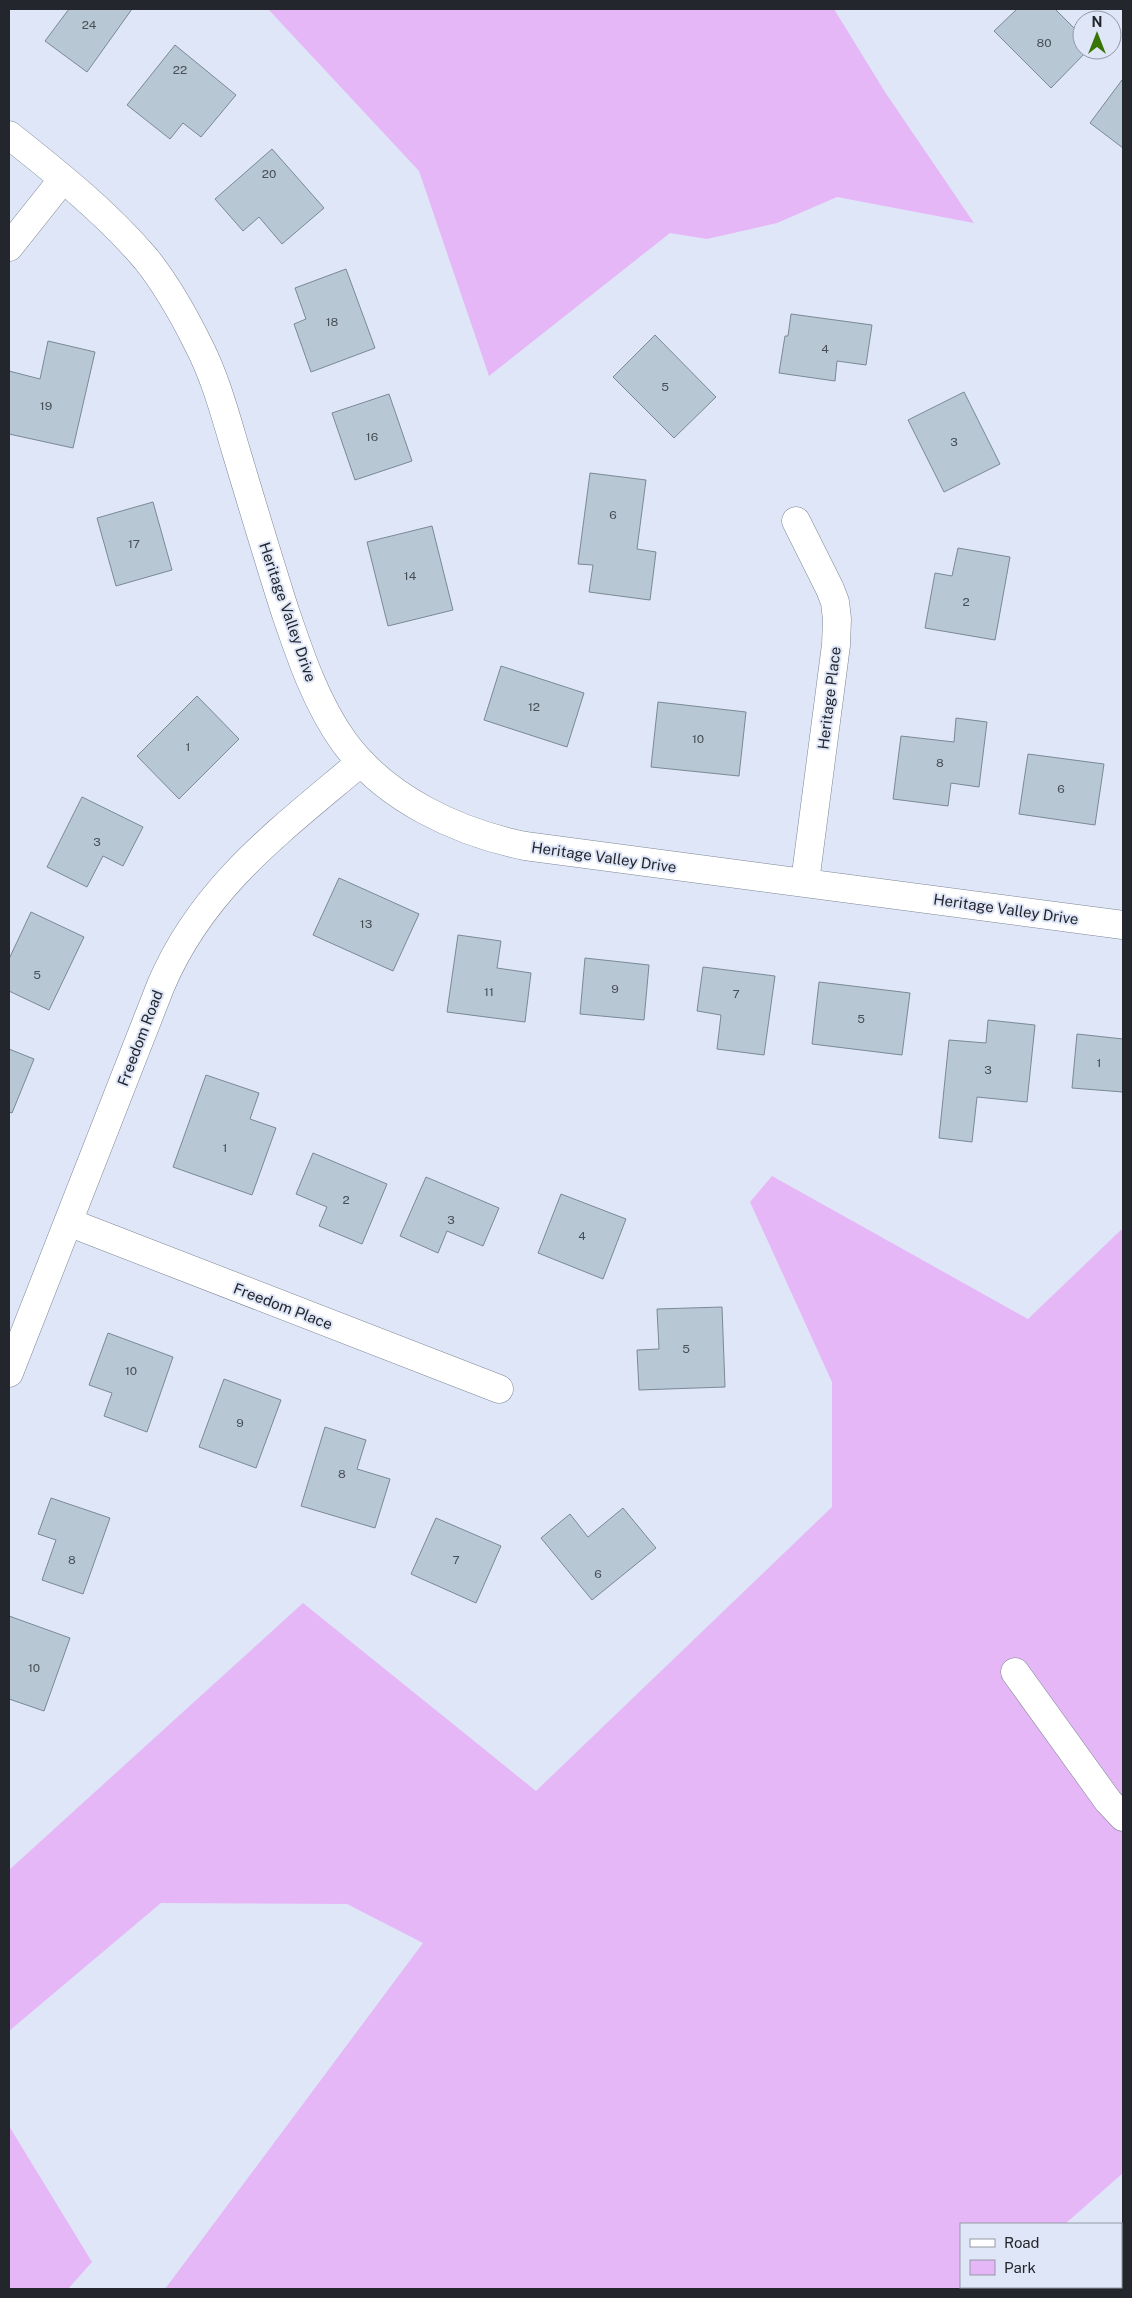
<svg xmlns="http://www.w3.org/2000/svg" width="1132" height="2298" font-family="'Public Sans',sans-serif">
<rect width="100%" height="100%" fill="#dee6f7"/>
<path fill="#e6b7f7" d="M 268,9 L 834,9 L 885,92 L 974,223 L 837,197 L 777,223 L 707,239 L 670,233 L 489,376 L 419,171 Z
M 772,1176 L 1028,1319 L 1123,1228 L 1123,2173 L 1065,2224 L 961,2224 L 961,2287 L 995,2287 L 992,2289 L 165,2289 L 423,1943 L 347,1904 L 161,1903 L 9,2031 L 9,1870 L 303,1603 L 536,1791 L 832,1507 L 832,1382 L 750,1202 Z
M 9,2126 L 92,2262 L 68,2289 L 9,2289 Z"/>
<path fill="#b7c7d3" stroke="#7a8994" d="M 69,9 L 132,9 L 87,72 L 45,41 Z
M 1017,9 L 1055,9 L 1082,36 L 1082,50 L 1088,50 L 1051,88 L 994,31 Z
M 175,45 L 236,95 L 201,137 L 183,123 L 170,139 L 127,105 Z
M 1122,80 L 1123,80 L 1123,148 L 1090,123 Z
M 272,149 L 324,208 L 282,244 L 259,217 L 243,231 L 215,199 Z
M 346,269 L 375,348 L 311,372 L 294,324 L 306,319 L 295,288 Z
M 791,314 L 872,325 L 866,365 L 837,361 L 835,381 L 779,373 L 785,336 L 788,336 Z
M 655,335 L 716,397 L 674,438 L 613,377 Z
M 48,341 L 95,352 L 73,448 L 9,434 L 9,371 L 40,379 Z
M 964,392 L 1000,464 L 944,492 L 908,420 Z
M 389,394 L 412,461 L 355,480 L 332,413 Z
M 590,473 L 646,480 L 637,549 L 656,552 L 650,600 L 589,592 L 593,565 L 578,564 Z
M 153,502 L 172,570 L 116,586 L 97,518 Z
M 432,526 L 453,610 L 388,626 L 367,542 Z
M 958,548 L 1010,557 L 995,640 L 925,628 L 935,573 L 952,576 Z
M 501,666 L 584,693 L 567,747 L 484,720 Z
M 197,696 L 239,739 L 179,799 L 137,756 Z
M 658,702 L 746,712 L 739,776 L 651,767 Z
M 956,718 L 987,722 L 979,787 L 951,783 L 948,806 L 893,799 L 901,736 L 954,742 Z
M 1028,754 L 1104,764 L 1095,825 L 1019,814 Z
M 82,797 L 143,827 L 123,866 L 103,856 L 87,887 L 47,867 Z
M 339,878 L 419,914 L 393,971 L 313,935 Z
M 31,912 L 84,937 L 49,1010 L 9,991 L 9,959 Z
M 458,935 L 501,941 L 497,968 L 531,973 L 525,1022 L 447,1012 Z
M 585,958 L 649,965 L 644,1020 L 580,1014 Z
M 703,967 L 775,976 L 764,1055 L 717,1049 L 721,1015 L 697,1011 Z
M 819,982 L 910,993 L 902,1055 L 812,1044 Z
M 988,1020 L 1035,1025 L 1027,1102 L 977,1097 L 972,1142 L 939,1138 L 949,1040 L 986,1043 Z
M 1077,1034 L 1123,1039 L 1123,1092 L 1072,1088 Z
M 9,1049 L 34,1059 L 12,1113 L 9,1112 Z
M 206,1075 L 259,1093 L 250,1119 L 276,1128 L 252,1195 L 173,1167 Z
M 313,1153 L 387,1184 L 362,1244 L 319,1226 L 327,1207 L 296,1194 Z
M 426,1177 L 499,1208 L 483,1246 L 447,1231 L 438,1253 L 400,1236 Z
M 561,1194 L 626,1219 L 603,1279 L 538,1253 Z
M 722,1307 L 725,1387 L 639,1390 L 637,1350 L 659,1349 L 657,1309 Z
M 108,1333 L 173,1357 L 147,1432 L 104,1416 L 112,1393 L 89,1385 Z
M 224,1379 L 281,1400 L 256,1468 L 199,1447 Z
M 325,1427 L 366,1440 L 357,1469 L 390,1479 L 375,1528 L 301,1506 Z
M 51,1498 L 110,1518 L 83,1594 L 42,1580 L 56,1540 L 38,1534 Z
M 623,1508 L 656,1548 L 592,1600 L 541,1538 L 570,1514 L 588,1537 Z
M 436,1518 L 501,1546 L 476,1603 L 411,1574 Z
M 9,1616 L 70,1638 L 44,1711 L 9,1699 Z"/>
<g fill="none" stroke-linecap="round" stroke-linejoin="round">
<g stroke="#7e8695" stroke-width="29">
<path id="minor" d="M 9,135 C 57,173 106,212 146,259 C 166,284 183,314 197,342 C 215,376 225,414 236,451 C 252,504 268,558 285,611 C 300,655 316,703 344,742 C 386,799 457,832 525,846 L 1123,925
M 9,247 L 63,179
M 796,521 L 830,589 L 835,602 L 837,619 L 836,645 L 805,882
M 68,1222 L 499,1389
M 9,1373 L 161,985 C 203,886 281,830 361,762
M 1015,1672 L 1108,1801 L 1123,1817
M 1112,2289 L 1115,2287"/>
</g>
<use href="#minor" stroke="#fff" stroke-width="28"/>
</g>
<g text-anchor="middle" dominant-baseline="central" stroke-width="4" stroke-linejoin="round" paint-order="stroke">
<g font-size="12" fill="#484e56">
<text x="89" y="25">24</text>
<text x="1044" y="43">80</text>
<text x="180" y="70">22</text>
<text x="269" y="174">20</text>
<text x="332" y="322">18</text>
<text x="825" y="349">4</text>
<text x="665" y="387">5</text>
<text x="46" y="406">19</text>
<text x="372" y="437">16</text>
<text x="954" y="442">3</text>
<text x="613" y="515">6</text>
<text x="134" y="544">17</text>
<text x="410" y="576">14</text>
<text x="966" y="602">2</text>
<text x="534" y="707">12</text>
<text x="698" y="739">10</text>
<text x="188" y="747">1</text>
<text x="940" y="763">8</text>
<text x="1061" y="789">6</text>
<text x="97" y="842">3</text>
<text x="366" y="924">13</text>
<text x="37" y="975">5</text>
<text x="615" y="989">9</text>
<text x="489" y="992">11</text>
<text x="736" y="994">7</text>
<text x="861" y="1019">5</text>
<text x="1099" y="1063">1</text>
<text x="988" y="1070">3</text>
<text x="225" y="1148">1</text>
<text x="346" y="1200">2</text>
<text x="451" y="1220">3</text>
<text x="582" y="1236">4</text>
<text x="686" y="1349">5</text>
<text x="131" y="1371">10</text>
<text x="240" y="1423">9</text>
<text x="342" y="1474">8</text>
<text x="72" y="1560">8</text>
<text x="456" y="1560">7</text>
<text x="598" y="1574">6</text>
<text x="34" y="1668">10</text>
</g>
<g font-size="15" fill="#23262c" stroke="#dee6f7">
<text transform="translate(288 612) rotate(71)">Heritage Valley Drive</text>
<text transform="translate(829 698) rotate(-83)">Heritage Place</text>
<text transform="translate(604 857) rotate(8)">Heritage Valley Drive</text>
<text transform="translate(1006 909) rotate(8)">Heritage Valley Drive</text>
<text transform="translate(140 1038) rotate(-69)">Freedom Road</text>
<text transform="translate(283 1306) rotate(21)">Freedom Place</text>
</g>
</g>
<rect width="1132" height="2298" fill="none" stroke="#23262c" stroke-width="20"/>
<rect x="960" y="2223" width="162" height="65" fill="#dee6f7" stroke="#9399a6"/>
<rect x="970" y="2239" width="25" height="8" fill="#ffffff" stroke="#9399a6"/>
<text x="1004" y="2248" font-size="15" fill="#23262c">Road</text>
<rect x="970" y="2260" width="25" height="15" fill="#e6b7f7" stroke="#9399a6"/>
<text x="1004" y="2273" font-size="15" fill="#23262c">Park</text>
<g transform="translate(1097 35)"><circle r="24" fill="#dee6f7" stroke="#9399a6"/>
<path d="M0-4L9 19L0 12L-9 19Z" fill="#397406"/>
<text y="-8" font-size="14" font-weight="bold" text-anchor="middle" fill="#23262c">N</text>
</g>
</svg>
